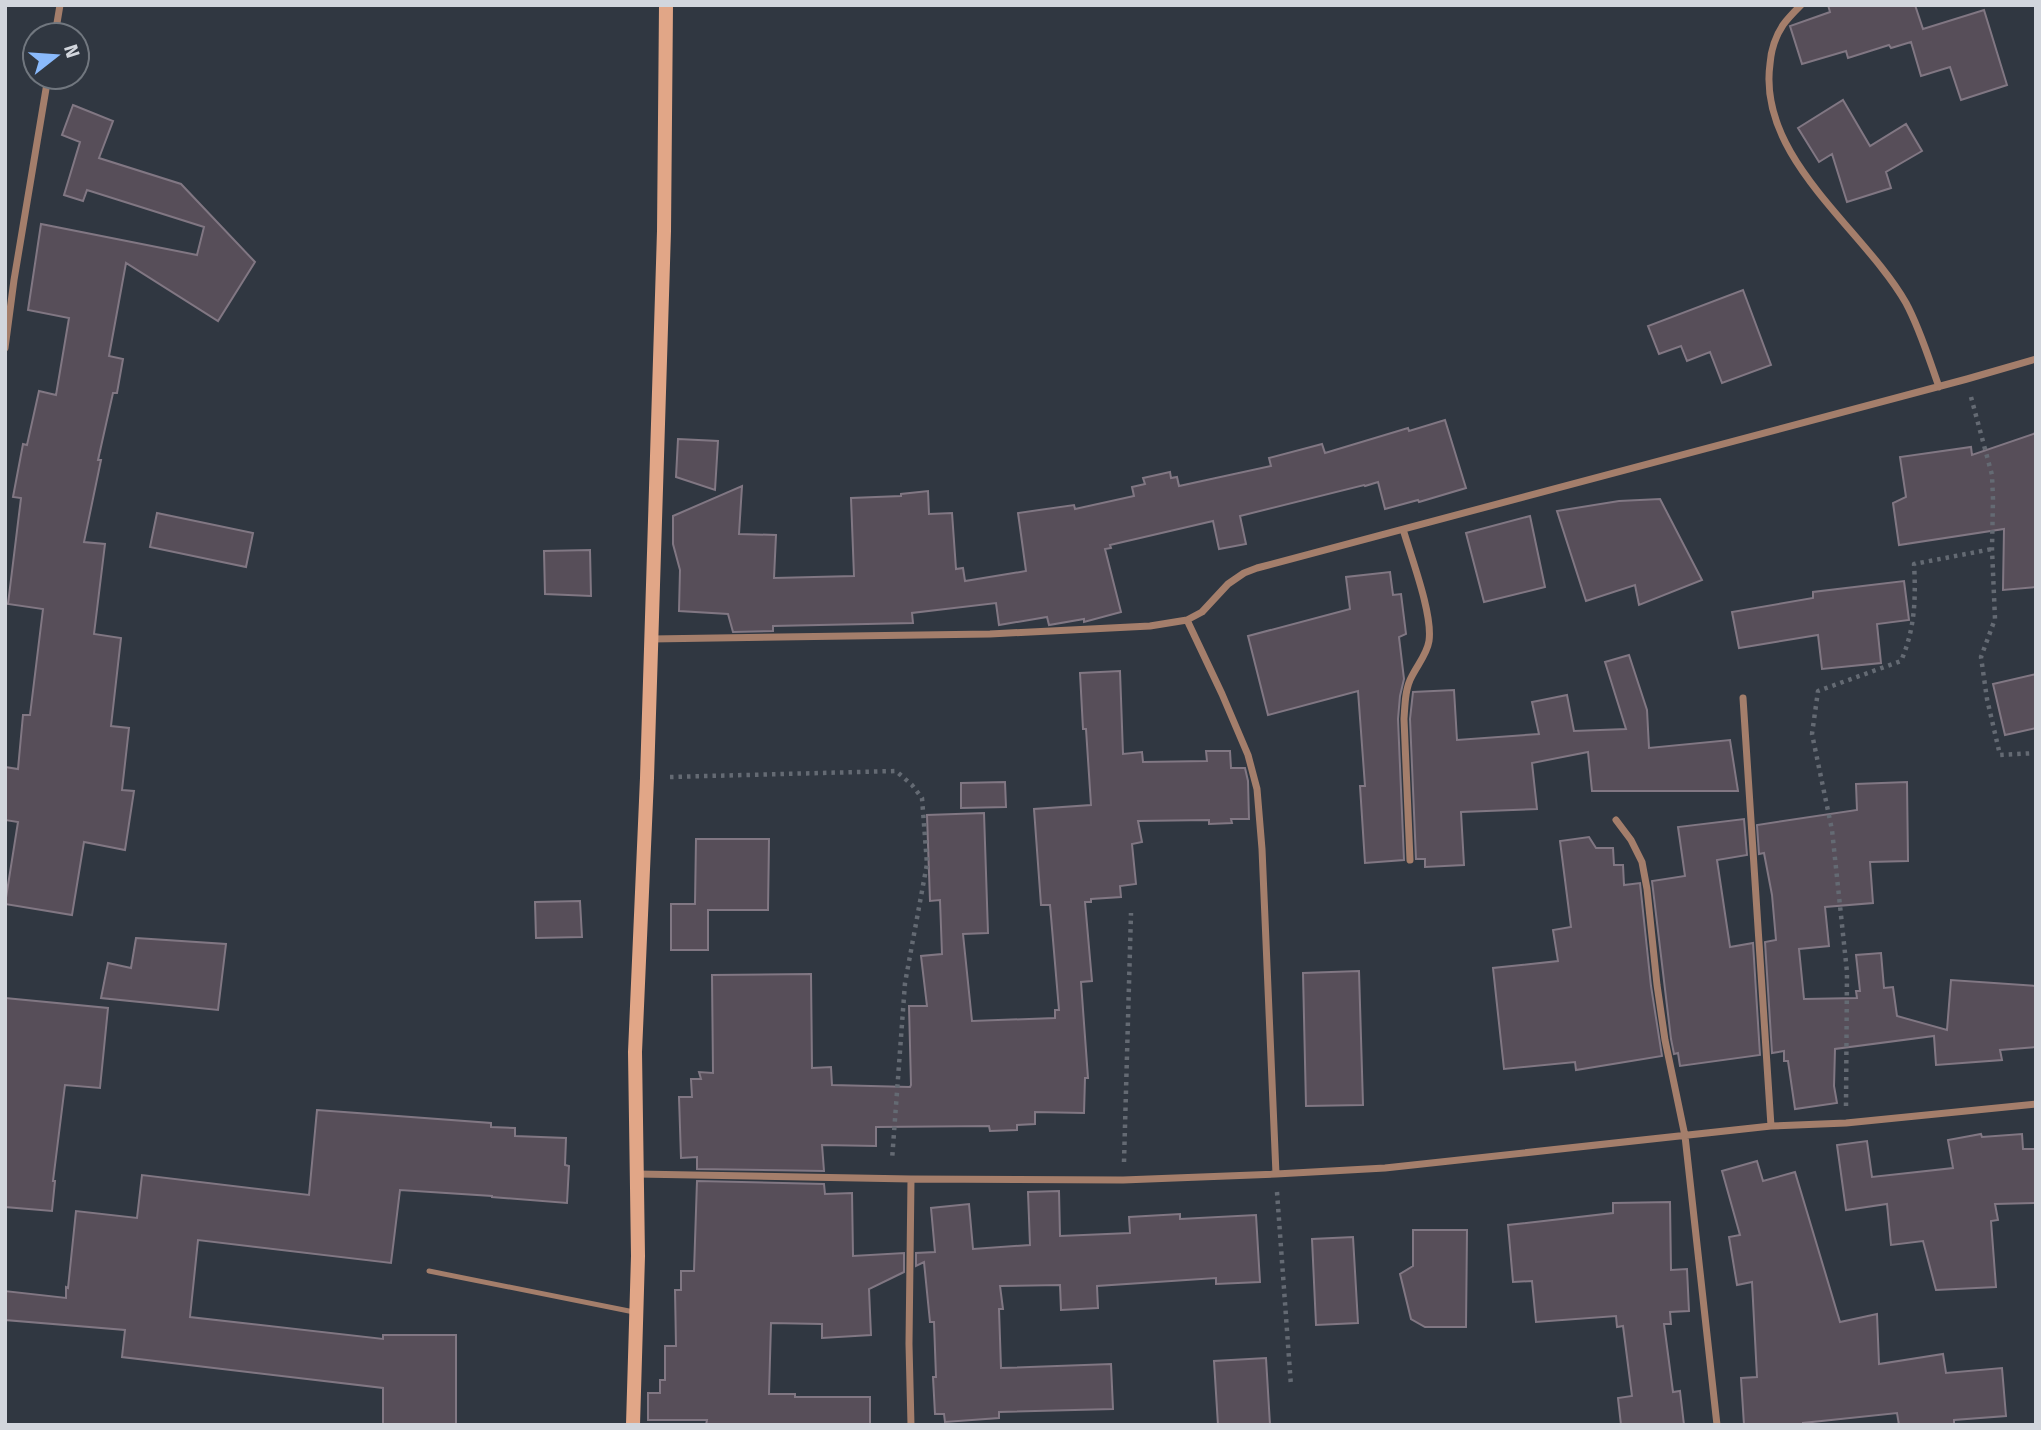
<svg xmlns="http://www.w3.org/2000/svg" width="2041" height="1430" font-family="'Fira Sans',sans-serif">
<rect width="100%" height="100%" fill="#303741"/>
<path fill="#574e59" stroke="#817783" stroke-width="2" d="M 1828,5 L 1915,5 L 1923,29 L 1984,10 L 2007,85 L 1961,100 L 1950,67 L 1921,76 L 1911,42 L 1891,48 L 1889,45 L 1848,58 L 1846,51 L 1802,64 L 1790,26 L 1830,12 Z
M 1843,100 L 1870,146 L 1906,124 L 1922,151 L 1886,172 L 1891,188 L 1847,202 L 1832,154 L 1819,162 L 1798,128 Z
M 73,105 L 113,121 L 99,158 L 181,184 L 255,262 L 218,321 L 126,263 L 109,356 L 123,359 L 117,393 L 113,393 L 98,460 L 101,460 L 84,542 L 105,544 L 94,634 L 121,638 L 111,726 L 129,728 L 122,790 L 134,791 L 125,850 L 84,842 L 72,915 L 5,904 L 18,822 L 5,820 L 5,767 L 18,769 L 23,715 L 30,715 L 43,609 L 8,604 L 21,498 L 13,497 L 23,444 L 27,445 L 39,391 L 56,395 L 69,318 L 28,310 L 41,224 L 197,255 L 204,227 L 87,190 L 83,201 L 64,195 L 80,142 L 62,135 Z
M 1743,290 L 1771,365 L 1722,383 L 1710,352 L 1687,361 L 1681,346 L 1659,354 L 1648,326 Z
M 1445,420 L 1466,488 L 1419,502 L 1418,500 L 1385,509 L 1378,482 L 1365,486 L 1364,485 L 1240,516 L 1246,544 L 1219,549 L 1213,521 L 1110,545 L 1111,548 L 1105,549 L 1121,612 L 1084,622 L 1084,619 L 1049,625 L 1047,617 L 999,625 L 996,603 L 912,613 L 913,623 L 773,626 L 773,631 L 733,632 L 728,614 L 679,611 L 680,570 L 673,544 L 673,516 L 742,486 L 739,534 L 776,535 L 774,578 L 854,576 L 851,498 L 901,496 L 901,494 L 928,491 L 929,514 L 952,513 L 956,569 L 963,568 L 965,581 L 1026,571 L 1018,513 L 1074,505 L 1075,509 L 1134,496 L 1132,487 L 1145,484 L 1143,478 L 1170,472 L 1171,478 L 1177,477 L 1179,486 L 1271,466 L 1269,458 L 1322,444 L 1325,453 L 1408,428 L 1409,431 Z
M 2036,433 L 2036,587 L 2003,590 L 2004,529 L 1899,545 L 1893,503 L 1906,497 L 1900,457 L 1971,447 L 1972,455 Z
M 678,439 L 718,441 L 715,490 L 676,477 Z
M 1660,499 L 1702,580 L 1639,605 L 1635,585 L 1586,601 L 1557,511 L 1619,501 Z
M 157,513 L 253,533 L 246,567 L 150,547 Z
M 1530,516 L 1545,587 L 1484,602 L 1466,533 Z
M 590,550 L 591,596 L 545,594 L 544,551 Z
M 1390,572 L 1393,595 L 1401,594 L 1406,634 L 1399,637 L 1404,679 L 1400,696 L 1398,719 L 1404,860 L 1365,863 L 1360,786 L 1365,786 L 1358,691 L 1268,715 L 1248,636 L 1350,609 L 1346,577 Z
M 1904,581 L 1909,620 L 1877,624 L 1881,663 L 1822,669 L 1818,635 L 1739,648 L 1732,612 L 1813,598 L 1813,592 Z
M 1629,655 L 1647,710 L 1649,748 L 1730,740 L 1738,791 L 1592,791 L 1588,752 L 1532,763 L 1537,809 L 1461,812 L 1464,865 L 1425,867 L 1425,859 L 1416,859 L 1410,719 L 1413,692 L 1454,690 L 1457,740 L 1539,734 L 1532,702 L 1567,695 L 1574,731 L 1626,729 L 1605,662 Z
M 1120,671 L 1123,754 L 1142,752 L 1143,762 L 1207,761 L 1206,751 L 1230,751 L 1231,768 L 1245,768 L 1248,781 L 1249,819 L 1231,819 L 1232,823 L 1209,824 L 1209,820 L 1138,821 L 1142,842 L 1132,844 L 1136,884 L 1120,886 L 1121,897 L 1091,899 L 1091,902 L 1085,902 L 1092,981 L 1081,982 L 1088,1078 L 1085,1078 L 1084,1113 L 1035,1112 L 1035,1124 L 1017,1125 L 1017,1130 L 990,1131 L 989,1126 L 876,1127 L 876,1146 L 822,1145 L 824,1171 L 697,1169 L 697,1157 L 681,1158 L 679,1097 L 692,1097 L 691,1079 L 701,1079 L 699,1072 L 713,1073 L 712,975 L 811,974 L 812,1068 L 831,1067 L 832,1085 L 910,1087 L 911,1085 L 909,1006 L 927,1006 L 921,956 L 942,954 L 940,900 L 930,901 L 927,815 L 984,813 L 988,933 L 963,934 L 972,1021 L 1055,1018 L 1055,1010 L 1059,1010 L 1050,905 L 1041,905 L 1034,809 L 1091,805 L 1086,729 L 1083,729 L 1080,673 Z
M 2036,674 L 2036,728 L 2005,735 L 1993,684 Z
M 1005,782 L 1006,807 L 961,808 L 961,783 Z
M 1907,782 L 1908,861 L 1870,862 L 1873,903 L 1825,907 L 1829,946 L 1799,949 L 1804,999 L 1857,998 L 1856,991 L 1860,991 L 1856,955 L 1881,953 L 1884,988 L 1893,987 L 1897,1016 L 1947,1030 L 1951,980 L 2036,986 L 2036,1047 L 2000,1050 L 2002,1060 L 1936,1065 L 1934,1036 L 1835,1049 L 1834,1086 L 1837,1103 L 1795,1109 L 1788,1061 L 1784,1061 L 1784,1051 L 1772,1053 L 1765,942 L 1776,940 L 1772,895 L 1764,853 L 1759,854 L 1757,825 L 1857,810 L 1856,784 Z
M 1744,819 L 1747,855 L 1717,860 L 1730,947 L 1753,943 L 1760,1055 L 1680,1066 L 1678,1053 L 1674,1054 L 1671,1039 L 1652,881 L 1685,876 L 1678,827 Z
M 1589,837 L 1596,848 L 1613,848 L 1614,865 L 1623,865 L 1624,885 L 1640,883 L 1651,986 L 1662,1056 L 1576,1070 L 1575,1062 L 1504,1069 L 1493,968 L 1558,961 L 1553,930 L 1571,927 L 1560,841 Z
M 696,839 L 769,839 L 768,910 L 708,910 L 708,950 L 671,950 L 671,904 L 695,904 Z
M 580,901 L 582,937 L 536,938 L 535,902 Z
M 136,938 L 226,944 L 218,1010 L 101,998 L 108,963 L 131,968 Z
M 1359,971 L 1363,1105 L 1306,1106 L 1303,973 Z
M 5,998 L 108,1008 L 100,1088 L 65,1085 L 53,1181 L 55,1181 L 52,1211 L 5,1207 Z
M 317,1110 L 491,1123 L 491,1127 L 515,1128 L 515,1136 L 566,1138 L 565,1165 L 569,1166 L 567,1203 L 492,1197 L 492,1196 L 400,1190 L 391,1263 L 198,1240 L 190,1317 L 383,1339 L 383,1335 L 456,1335 L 456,1425 L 383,1425 L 383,1388 L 122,1357 L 125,1330 L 5,1320 L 5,1291 L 66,1298 L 66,1287 L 68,1288 L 76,1211 L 137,1218 L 142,1175 L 309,1195 Z
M 1981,1134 L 1982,1137 L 2022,1134 L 2023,1149 L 2036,1149 L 2036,1203 L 1995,1204 L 1998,1220 L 1991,1221 L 1996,1287 L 1936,1290 L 1923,1241 L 1891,1245 L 1887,1204 L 1846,1210 L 1837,1145 L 1867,1141 L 1872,1177 L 1953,1168 L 1948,1140 Z
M 1757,1161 L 1763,1181 L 1795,1172 L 1840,1322 L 1877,1314 L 1879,1364 L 1943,1354 L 1946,1373 L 2002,1368 L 2006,1416 L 1954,1420 L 1954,1425 L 1899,1425 L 1897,1413 L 1803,1423 L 1803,1425 L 1744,1425 L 1741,1378 L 1757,1377 L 1752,1282 L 1737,1285 L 1729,1237 L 1740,1235 L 1722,1171 Z
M 697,1181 L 824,1184 L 825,1194 L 852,1193 L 853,1256 L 904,1253 L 904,1272 L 869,1289 L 871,1335 L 822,1338 L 822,1324 L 771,1323 L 769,1394 L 795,1394 L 795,1397 L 870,1397 L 870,1425 L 706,1425 L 707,1420 L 648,1420 L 648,1393 L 660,1393 L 660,1380 L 665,1380 L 665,1346 L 676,1346 L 675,1290 L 681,1290 L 681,1271 L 694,1271 Z
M 1059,1191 L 1060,1236 L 1130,1233 L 1129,1217 L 1180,1214 L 1180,1219 L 1256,1215 L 1260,1282 L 1216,1284 L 1216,1278 L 1097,1286 L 1098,1308 L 1061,1310 L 1060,1285 L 1000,1286 L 1003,1309 L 999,1309 L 1001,1368 L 1111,1364 L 1113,1409 L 999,1412 L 999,1418 L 945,1422 L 944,1414 L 935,1414 L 933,1377 L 936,1377 L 934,1322 L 930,1322 L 924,1262 L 916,1266 L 916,1253 L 935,1252 L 931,1208 L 969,1204 L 973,1249 L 1030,1245 L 1028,1192 Z
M 1670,1202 L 1671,1270 L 1687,1269 L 1689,1311 L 1670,1312 L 1671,1324 L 1664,1324 L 1673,1392 L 1680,1391 L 1684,1425 L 1621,1425 L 1618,1398 L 1632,1396 L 1623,1326 L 1617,1327 L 1616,1316 L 1536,1322 L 1532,1281 L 1513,1282 L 1508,1225 L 1613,1213 L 1613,1203 Z
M 1413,1230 L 1467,1230 L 1466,1327 L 1425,1327 L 1411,1319 L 1400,1274 L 1413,1266 Z
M 1353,1237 L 1358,1323 L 1316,1325 L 1312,1239 Z
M 1266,1358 L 1270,1425 L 1218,1425 L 1214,1361 Z"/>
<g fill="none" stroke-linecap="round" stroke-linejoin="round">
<path stroke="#646a73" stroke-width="4.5" stroke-dasharray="3.5 5" stroke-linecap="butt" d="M 1971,397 L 1992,475 L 1993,499 L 1992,549 L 1995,619 L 1981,657 L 1987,699 L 2000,755 L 2036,753
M 670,777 L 896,771 L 912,785 L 922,798 L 927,864 L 905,983 L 892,1160
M 1846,1106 L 1847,972 L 1832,830 L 1812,734 L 1818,691 L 1901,661 C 1915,629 1916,598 1914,564 L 1992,549
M 1124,1162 L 1131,913
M 1277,1192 L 1291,1386"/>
<path stroke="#a47e6b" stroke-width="5" d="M 429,1271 L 634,1312"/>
<path stroke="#a47e6b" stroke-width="7" d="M 1801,5 C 1795,11 1788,18 1783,25 C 1775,37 1771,50 1770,64 C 1757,158 1864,229 1906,303 C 1920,329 1929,359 1939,387
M 55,35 L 60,5
M 5,348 L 14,280 L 48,77
M 1403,529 C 1411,557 1433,614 1429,641 C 1427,654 1418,664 1412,676 C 1405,688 1405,705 1404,719 L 1410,860
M 1187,620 L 1222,694 L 1248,755 L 1257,789 L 1262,849 L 1276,1174
M 651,639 L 990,634 L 1150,626 L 1187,620 L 1202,612 L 1228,584 L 1244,573 L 1257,568 L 1967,379 L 2036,359
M 1743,698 L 1771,1126
M 1616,820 L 1631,840 L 1642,862 L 1647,889 L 1657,985 L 1665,1040 L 1685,1136 L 1717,1425
M 637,1174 L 911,1179 L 1123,1180 L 1276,1174 L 1385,1168 L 1771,1126 L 1846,1123 L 2036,1104
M 911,1425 L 909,1344 L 911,1179"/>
<path stroke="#e1a687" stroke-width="14" d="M 633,1425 L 638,1256 L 635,1052 L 647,778 L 664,231 L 666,5"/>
</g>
<rect width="2041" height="1430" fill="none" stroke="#d2d6dd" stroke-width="14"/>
<g transform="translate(56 56) rotate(73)"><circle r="33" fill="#303741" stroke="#71777f" stroke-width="2"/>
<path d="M0-5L12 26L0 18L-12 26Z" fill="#8abafc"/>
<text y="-10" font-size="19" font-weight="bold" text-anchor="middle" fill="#d2d6dd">N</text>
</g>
</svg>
